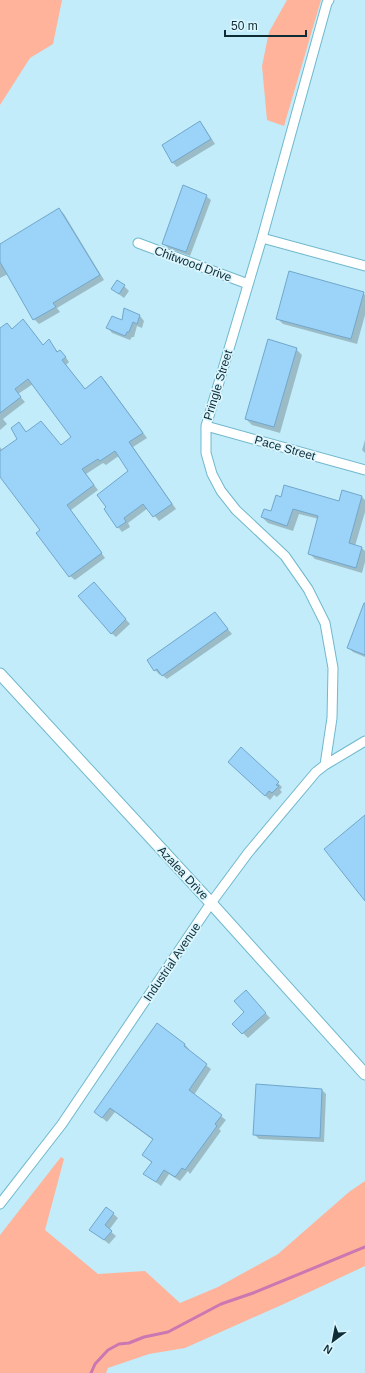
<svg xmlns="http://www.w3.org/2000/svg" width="365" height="1373" font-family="Arial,sans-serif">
<rect width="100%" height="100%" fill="#c2ecf9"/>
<path fill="#feb39a" d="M 0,0 L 62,0 L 53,44 L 30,58 L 0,105 Z
M 287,0 L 321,0 L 284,126 L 267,120 L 262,66 L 269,32 Z
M 61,1157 L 64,1159 L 45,1230 L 98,1274 L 145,1271 L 180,1303 L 218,1287 L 278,1254 L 349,1192 L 365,1181 L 365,1266 L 286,1303 L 185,1348 L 149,1354 L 108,1368 L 106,1373 L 0,1373 L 0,1235 Z"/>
<path fill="#0003" d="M 200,123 L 204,127 L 215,144 L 177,167 L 172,162 Z
M 206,196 L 211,200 L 190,256 L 168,248 L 164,244 Z
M 59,209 L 64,214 L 104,280 L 57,308 L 60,312 L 39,324 L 34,319 L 8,274 L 0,278 L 0,245 Z
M 124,286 L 129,291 L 124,298 L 112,289 Z
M 363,293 L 365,295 L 365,315 L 357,344 L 283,324 L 277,318 Z
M 140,316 L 144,321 L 142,328 L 137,326 L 134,337 L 132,337 L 130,340 L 112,333 L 108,328 L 122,321 Z
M 23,321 L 43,345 L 49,341 L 58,352 L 65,356 L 69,362 L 66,365 L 85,389 L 101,377 L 106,382 L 147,438 L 133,447 L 176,509 L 159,521 L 148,508 L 128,523 L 130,527 L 122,532 L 118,527 L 130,471 L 120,455 L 106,465 L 103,463 L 86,474 L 98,490 L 71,510 L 105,558 L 75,580 L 70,576 L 41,530 L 0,476 L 0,447 L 3,451 L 19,439 L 19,423 L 27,433 L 61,446 L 73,437 L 33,384 L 18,394 L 25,402 L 3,419 L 7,424 L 0,430 L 0,329 L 7,324 L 12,329 Z
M 296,349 L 302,355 L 280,433 L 252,425 L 246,419 Z
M 365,440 L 365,453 L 362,450 Z
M 343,491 L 362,497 L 365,500 L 365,512 L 355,546 L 362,548 L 365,551 L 365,562 L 362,573 L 315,559 L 309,553 L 319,519 L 299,514 L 293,531 L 268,523 L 262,517 L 272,512 L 281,498 L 339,502 Z
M 98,588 L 130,624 L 116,637 L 111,633 Z
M 365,605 L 365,657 L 353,652 L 348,647 Z
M 215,613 L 232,634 L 167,679 L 161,674 L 160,675 L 155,670 Z
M 241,748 L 282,787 L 280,790 L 282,792 L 277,797 L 274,795 L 270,800 L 234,767 Z
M 250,996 L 270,1018 L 248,1038 L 234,1024 L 245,1012 Z
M 157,1025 L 185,1045 L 189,1049 L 188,1051 L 211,1069 L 194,1095 L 226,1120 L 219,1129 L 221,1131 L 190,1174 L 188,1171 L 180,1181 L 169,1174 L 161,1186 L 145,1174 L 152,1163 L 143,1155 L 153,1140 L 115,1112 L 107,1122 L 100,1116 Z
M 322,1090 L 326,1094 L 324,1142 L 259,1139 L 254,1134 Z
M 107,1208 L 118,1218 L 109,1230 L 116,1236 L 109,1244 L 91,1230 Z"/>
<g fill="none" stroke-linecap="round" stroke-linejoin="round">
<path stroke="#cb77b2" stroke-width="3" d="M 91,1373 L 95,1364 L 108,1350 L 119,1344 L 129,1343 L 144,1337 L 168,1332 L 221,1304 L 253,1293 L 365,1247"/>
</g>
<path fill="#9cd3f9" stroke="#71a7cb" d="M 200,121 L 211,139 L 172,163 L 162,145 Z
M 183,185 L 207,195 L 186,252 L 162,244 Z
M 59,208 L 100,275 L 53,303 L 56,307 L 33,320 L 0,262 L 0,244 Z
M 289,271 L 364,292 L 351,339 L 276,319 Z
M 117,280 L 125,285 L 119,294 L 111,289 Z
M 124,308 L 140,315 L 137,324 L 133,322 L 129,332 L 127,332 L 125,336 L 106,328 L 112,316 L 122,320 Z
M 23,319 L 43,345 L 49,339 L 57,352 L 60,350 L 66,357 L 62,360 L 85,389 L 101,376 L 143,433 L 129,442 L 172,504 L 153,517 L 143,504 L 124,518 L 126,522 L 117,528 L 104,509 L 106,507 L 97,495 L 128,471 L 115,451 L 100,461 L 98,459 L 82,469 L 94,485 L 67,505 L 102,553 L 69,577 L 36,533 L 40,530 L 0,477 L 0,451 L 17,439 L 11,428 L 19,422 L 26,432 L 41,421 L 61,445 L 71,437 L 28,379 L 15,389 L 21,397 L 0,413 L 0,328 L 7,323 L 12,329 Z
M 268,339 L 297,348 L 274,427 L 245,419 Z
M 284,485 L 339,501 L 342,490 L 362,496 L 349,543 L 362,547 L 356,568 L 308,554 L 318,516 L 293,509 L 287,526 L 261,517 L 264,509 L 271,511 L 276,495 L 281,497 Z
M 94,582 L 126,619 L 111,634 L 78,596 Z
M 364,603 L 365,603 L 365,655 L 347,648 Z
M 215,612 L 228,629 L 162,676 L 157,669 L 154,671 L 147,660 Z
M 241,747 L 279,782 L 276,785 L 279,786 L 272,793 L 269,791 L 265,796 L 228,762 Z
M 365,815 L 365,901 L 324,849 Z
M 246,990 L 266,1013 L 242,1034 L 232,1024 L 244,1012 L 234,1001 Z
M 157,1023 L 185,1044 L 184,1046 L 207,1064 L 189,1090 L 222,1115 L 215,1124 L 217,1126 L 185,1170 L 182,1168 L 175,1177 L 164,1170 L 156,1182 L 143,1174 L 152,1162 L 142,1155 L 153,1139 L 110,1108 L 102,1118 L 94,1112 Z
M 256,1084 L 322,1089 L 320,1138 L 253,1135 Z
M 106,1207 L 114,1213 L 105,1225 L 112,1231 L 104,1240 L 89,1230 Z"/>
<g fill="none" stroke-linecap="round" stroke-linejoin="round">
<g stroke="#70b8cd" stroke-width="11">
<path id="minor" d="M 262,238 L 365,266
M 138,243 L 248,284
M 206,426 L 365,470
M 325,765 L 332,718 L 333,668 L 325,623 L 308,589 L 285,556 L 236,510 L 221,491 L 212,474 L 206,453 L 206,426 L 262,238 L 327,3 L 329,0
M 0,1204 L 62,1124 L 211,903 L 248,853 L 316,772 L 325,765 L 365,741"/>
</g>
<g stroke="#70b8cd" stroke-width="13">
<path id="tertiary" d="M 0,674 L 211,903 L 365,1074"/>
</g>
<use href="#minor" stroke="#fff" stroke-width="9"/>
<use href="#tertiary" stroke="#fff" stroke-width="11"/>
</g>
<g text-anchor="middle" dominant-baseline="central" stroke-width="3.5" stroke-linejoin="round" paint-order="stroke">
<g font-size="12" fill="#0e2c35" stroke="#dbf6ff">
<text transform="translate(193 264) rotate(20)">Chitwood Drive</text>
<text transform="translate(218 385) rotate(-73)">Pringle Street</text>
<text transform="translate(285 448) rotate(16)">Pace Street</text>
<text transform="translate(183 873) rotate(47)">Azalea Drive</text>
<text transform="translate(172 962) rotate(-56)">Industrial Avenue</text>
</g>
</g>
<g transform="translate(333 1341) rotate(212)" stroke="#dbf6ff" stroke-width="3" paint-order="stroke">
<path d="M0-3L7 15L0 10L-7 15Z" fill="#0e2c35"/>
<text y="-6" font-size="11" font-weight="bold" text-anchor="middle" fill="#0e2c35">N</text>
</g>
<path d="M225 30v6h81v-6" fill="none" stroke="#0e2c35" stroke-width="2"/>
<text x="231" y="30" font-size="12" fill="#0e2c35" stroke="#dbf6ff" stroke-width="3" paint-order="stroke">50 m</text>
</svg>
